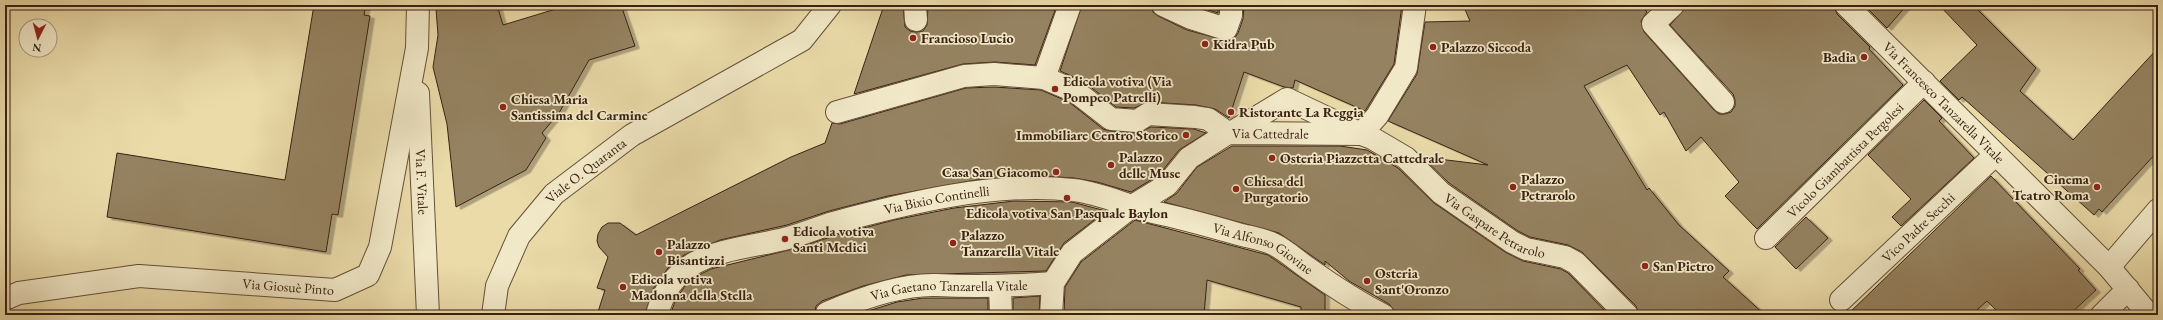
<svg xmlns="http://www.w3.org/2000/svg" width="2163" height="320" font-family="'EB Garamond',serif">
<defs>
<filter id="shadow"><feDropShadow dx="4.5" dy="2.5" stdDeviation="0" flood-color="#0004"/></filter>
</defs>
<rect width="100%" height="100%" fill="#eadba9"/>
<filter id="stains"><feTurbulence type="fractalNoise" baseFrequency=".005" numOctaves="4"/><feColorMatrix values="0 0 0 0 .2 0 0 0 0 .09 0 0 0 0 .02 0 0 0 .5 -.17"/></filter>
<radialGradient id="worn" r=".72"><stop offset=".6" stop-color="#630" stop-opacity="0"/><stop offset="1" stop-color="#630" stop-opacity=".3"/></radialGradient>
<path fill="#958261" stroke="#392113" filter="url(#shadow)" d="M 314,5 L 366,5 L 364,15 L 370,16 L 338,215 L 332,214 L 326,252 L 107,217 L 117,153 L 285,180 Z
M 450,5 L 497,5 L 503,25 L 569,5 L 621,5 L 635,46 L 589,60 L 559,113 L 542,133 L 546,138 L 526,170 L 456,207 L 447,124 L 433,67 L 438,35 L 436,9 Z
M 884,5 L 903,5 L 905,27 L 910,31 L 916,32 L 923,31 L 927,25 L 928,5 L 1057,5 L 1035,65 L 995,62 L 963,64 L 854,94 Z
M 1082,5 L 1151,5 L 1153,12 L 1158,16 L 1187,30 L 1228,41 L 1234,39 L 1238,33 L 1243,19 L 1244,5 L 1402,5 L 1394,64 L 1365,111 L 1295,80 L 1293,88 L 1284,87 L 1244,72 L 1229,118 L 1215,109 L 1196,105 L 1149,102 L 1134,108 L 1116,107 L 1083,81 L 1060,71 Z
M 1193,5 L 1218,5 L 1218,13 Z
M 1463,5 L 1641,5 L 1647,12 L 1641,21 L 1644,32 L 1714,110 L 1719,114 L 1725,114 L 1731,112 L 1735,106 L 1735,100 L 1733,94 L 1670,25 L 1685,8 L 1688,5 L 1834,5 L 1837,14 L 1870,47 L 1869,49 L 1903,85 L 1757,229 L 1725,196 L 1739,182 L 1701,137 L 1686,151 L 1664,112 L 1660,115 L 1627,65 L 1584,86 L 1647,190 L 1649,188 L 1679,225 L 1729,271 L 1723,277 L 1765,315 L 1639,315 L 1636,306 L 1582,252 L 1568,245 L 1530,237 L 1518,231 L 1449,183 L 1422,157 L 1488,165 L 1388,121 L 1417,74 L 1425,22 L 1470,21 Z
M 1864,5 L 1907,5 L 1887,28 Z
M 1939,5 L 1973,5 L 2036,68 L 2020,91 L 2073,140 L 2158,48 L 2158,151 L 2102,212 L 2099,209 L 2094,215 L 1962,97 L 1959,100 L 1940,81 L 1977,45 Z
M 994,87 L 1041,90 L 1069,102 L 1103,129 L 1110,131 L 1137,133 L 1151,127 L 1194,129 L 1206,133 L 1179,150 L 1159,175 L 1131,192 L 1097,182 L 1074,178 L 1043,176 L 982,179 L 888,196 L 829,211 L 787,225 L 720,240 L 684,255 L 668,268 L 653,289 L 645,315 L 597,315 L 605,290 L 597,288 L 608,257 L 599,247 L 597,241 L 598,234 L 602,227 L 608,223 L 620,223 L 636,235 L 791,157 L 825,143 L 832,123 L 840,124 L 966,88 Z
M 1924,100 L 1942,118 L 1939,121 L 1974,158 L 1901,226 L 1892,217 L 1911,199 L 1868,155 Z
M 1232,146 L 1340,146 L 1367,150 L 1398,168 L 1434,203 L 1505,252 L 1523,261 L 1561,269 L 1568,273 L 1609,315 L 1398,315 L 1389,304 L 1349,281 L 1325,261 L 1325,265 L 1279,233 L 1164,202 L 1177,193 L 1197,167 Z
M 1991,176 L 2080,269 L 2078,270 L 2096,290 L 2069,315 L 2001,315 L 1987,301 L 1971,315 L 1847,315 Z
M 1014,201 L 1072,202 L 1106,211 L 1064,243 L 1046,271 L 906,275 L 863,286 L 822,301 L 816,306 L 814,315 L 670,315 L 676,299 L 685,286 L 697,276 L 711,269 L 793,249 L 837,235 L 894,220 L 954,208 Z
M 1806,217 L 1828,238 L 1796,269 L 1775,247 Z
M 1135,220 L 1268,255 L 1325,295 L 1325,315 L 1301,315 L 1301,307 L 1207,280 L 1204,315 L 1064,315 L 1065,287 L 1081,262 Z
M 1040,296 L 1039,315 L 1013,315 L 1013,298 Z
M 923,298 L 988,298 L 988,315 L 855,315 L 897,302 Z"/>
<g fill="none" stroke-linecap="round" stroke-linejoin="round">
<g stroke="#655038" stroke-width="24">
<path id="pedestrian" d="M 1231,133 L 1287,99 L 1361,134"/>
</g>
<g stroke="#655038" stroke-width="24">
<g id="minor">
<path d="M 915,5 L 916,20"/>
<path d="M 1070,5 L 1044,78 L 1075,91 L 1111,119 L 1137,121 L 1148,114 L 1195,117 L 1208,119 L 1228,133"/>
<path d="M 1163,5 L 1191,18 L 1226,29 L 1231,15 L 1231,5"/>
<path d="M 1673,5 L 1653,24 L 1723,102"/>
<path id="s1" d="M 1846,5 L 2109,267 L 2149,315"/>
<path id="s2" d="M 418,93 L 428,315"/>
<path d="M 837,112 L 964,76 L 994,74 L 1044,78"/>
<path id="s3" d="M 1361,134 L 1372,138 L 1406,158 L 1441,193 L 1512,242 L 1526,249 L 1565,257 L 1576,263 L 1627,315"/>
<path id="s4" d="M 1766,238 L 1924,82"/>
<path d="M 2109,267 L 2158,210"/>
<path d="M 1000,288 L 1001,315"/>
<path id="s5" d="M 5,299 L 19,293 L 139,276 L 335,290 L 368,275 L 380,247 L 417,48 L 418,5"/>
<path id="s6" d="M 1841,300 L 1995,155"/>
<path id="s7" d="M 493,315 L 497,286 L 519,236 L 554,194 L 632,135 L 802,40 L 830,5"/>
<path id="s8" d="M 657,315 C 673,250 730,252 784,239 C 801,235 817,228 833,223 C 907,203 996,181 1073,190 C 1102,193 1126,206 1153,212 C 1182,218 1210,226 1238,234 C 1249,237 1263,239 1273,244 C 1286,250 1297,261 1309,269 C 1333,286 1357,302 1383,315"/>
<path id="s9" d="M 827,315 L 827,313 C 859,299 901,284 936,285 C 976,287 1013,286 1053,283"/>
<path id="s10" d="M 1051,315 L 1053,283 L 1072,253 L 1131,207 L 1167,185 L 1189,158 L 1228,133 L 1361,134 L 1377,116 L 1406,68 L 1415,5"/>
<path d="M 2102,315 L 2128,289"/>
</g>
</g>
<use href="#pedestrian" stroke="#f1e8c7" stroke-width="22"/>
<use href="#minor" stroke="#f1e8c7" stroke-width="22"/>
</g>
<g fill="#8f2418" stroke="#f1e8c7" stroke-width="1.5">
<circle cx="913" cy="38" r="4"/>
<circle cx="1205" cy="44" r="4"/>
<circle cx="1433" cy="47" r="4"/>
<circle cx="1864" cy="57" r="4"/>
<circle cx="1055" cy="89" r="4"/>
<circle cx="503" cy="107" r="4"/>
<circle cx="1231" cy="112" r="4"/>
<circle cx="1186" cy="135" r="4"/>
<circle cx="1272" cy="158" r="4"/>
<circle cx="1111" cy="165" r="4"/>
<circle cx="1056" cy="172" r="4"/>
<circle cx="1513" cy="187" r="4"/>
<circle cx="2097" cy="187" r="4"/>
<circle cx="1236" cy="189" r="4"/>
<circle cx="1067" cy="198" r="4"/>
<circle cx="785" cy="239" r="4"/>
<circle cx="953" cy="243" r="4"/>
<circle cx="659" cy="252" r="4"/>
<circle cx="1645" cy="266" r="4"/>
<circle cx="1367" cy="281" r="4"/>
<circle cx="623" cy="287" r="4"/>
</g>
<g text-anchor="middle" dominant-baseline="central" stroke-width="3.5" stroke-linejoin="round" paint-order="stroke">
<g font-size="14" font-weight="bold" fill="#392113" stroke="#f1e8c7" text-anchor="start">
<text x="921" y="38">Francioso Lucio</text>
<text x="1213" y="44">Kidra Pub</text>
<text x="1441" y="47">Palazzo Siccoda</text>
<text x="1856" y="57" text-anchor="end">Badia</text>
<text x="1063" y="81">Edicola votiva (Via<tspan x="1063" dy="16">Pompeo Patrelli)</tspan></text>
<text x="511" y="99">Chiesa Maria<tspan x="511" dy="16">Santissima del Carmine</tspan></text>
<text x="1239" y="112">Ristorante La Reggia</text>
<text x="1178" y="135" text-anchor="end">Immobiliare Centro Storico</text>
<text x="1119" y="157">Palazzo<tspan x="1119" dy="16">delle Muse</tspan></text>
<text x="1280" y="158">Osteria Piazzetta Cattedrale</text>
<text x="1048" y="172" text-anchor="end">Casa San Giacomo</text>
<text x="1521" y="179">Palazzo<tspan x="1521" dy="16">Petrarolo</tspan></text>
<text x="2089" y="179" text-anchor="end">Cinema<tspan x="2089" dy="16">Teatro Roma</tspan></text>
<text x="1244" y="181">Chiesa del<tspan x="1244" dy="16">Purgatorio</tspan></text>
<text x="1067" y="213" text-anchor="middle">Edicola votiva San Pasquale Baylon</text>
<text x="793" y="231">Edicola votiva<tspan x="793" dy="16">Santi Medici</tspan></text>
<text x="961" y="235">Palazzo<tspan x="961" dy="16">Tanzarella Vitale</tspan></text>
<text x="667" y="244">Palazzo<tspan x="667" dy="16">Bisantizzi</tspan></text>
<text x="1653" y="266">San Pietro</text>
<text x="1375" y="273">Osteria<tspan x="1375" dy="16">Sant'Oronzo</tspan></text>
<text x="631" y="279">Edicola votiva<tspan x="631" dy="16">Madonna della Stella</tspan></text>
</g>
<g font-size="14" fill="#392113" stroke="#f1e8c7">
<text stroke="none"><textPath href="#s1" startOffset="138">Via Francesco Tanzarella Vitale</textPath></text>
<text stroke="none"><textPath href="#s10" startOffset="308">Via Cattedrale</textPath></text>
<text stroke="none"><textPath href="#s4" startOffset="111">Vicolo Giambattista Pergolesi</textPath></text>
<text stroke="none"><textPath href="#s7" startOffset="178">Viale O. Quaranta</textPath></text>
<text stroke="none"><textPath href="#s2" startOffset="89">Via F. Vitale</textPath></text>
<text stroke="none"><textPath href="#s8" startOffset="317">Via Bixio Continelli</textPath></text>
<text stroke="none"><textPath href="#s3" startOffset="164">Via Gaspare Petrarolo</textPath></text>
<text stroke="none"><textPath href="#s6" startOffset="106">Vico Padre Secchi</textPath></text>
<text stroke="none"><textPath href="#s8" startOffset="654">Via Alfonso Giovine</textPath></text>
<text stroke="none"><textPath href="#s5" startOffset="286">Via Giosuè Pinto</textPath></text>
<text stroke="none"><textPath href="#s9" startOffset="128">Via Gaetano Tanzarella Vitale</textPath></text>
</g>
</g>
<rect width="2163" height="320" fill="none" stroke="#eadba9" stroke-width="20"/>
<rect x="6" y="6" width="2151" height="308" fill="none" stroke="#392113" stroke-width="2"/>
<rect x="10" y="10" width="2143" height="300" fill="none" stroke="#392113"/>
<g transform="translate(38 38) rotate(186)"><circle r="19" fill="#f1e8c7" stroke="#a7987f"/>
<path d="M0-3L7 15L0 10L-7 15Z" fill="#8f2418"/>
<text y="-6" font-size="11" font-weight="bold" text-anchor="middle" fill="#392113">N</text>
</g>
<rect width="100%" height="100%" filter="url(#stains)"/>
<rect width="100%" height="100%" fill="url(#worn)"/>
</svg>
